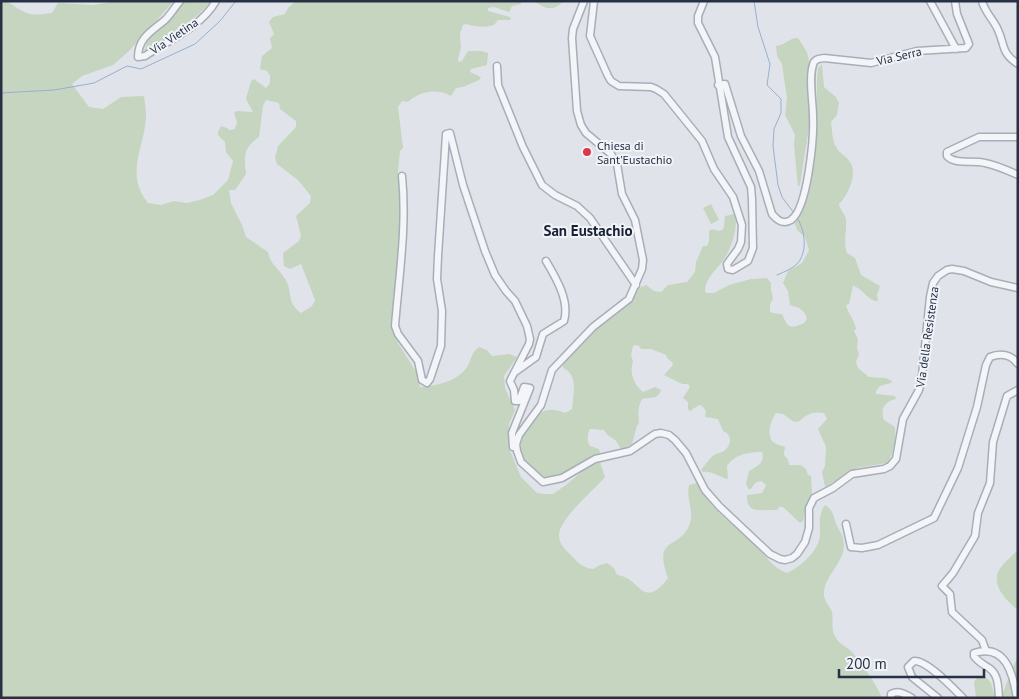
<svg xmlns="http://www.w3.org/2000/svg" width="1019" height="699" font-family="'PT Sans',sans-serif">
<rect width="100%" height="100%" fill="#e0e4ea"/>
<path fill="#c5d5c0" fill-rule="evenodd" d="M 1,1 C 12,1 17,10 27,13 C 35,16 44,14 52,13 L 58,3 L 93,5 L 116,1 L 174,1 L 129,51 L 113,65 L 82,76 L 72,84 L 89,107 L 103,109 L 121,97 L 144,96 C 145,103 146,110 146,116 C 145,148 124,173 148,203 L 161,205 L 174,201 L 187,203 L 200,200 L 213,195 L 228,180 L 233,161 L 226,152 L 225,142 L 218,135 L 218,132 L 221,126 L 227,128 L 229,130 L 235,129 L 237,122 L 234,113 L 236,111 L 253,112 L 246,99 L 251,81 L 254,79 L 266,88 L 270,83 L 270,76 L 267,71 L 260,69 L 262,56 L 272,48 L 270,38 L 274,34 L 269,22 L 273,17 L 285,14 L 288,8 L 296,1 L 521,1 L 521,4 L 512,6 L 509,12 L 494,7 L 488,8 L 488,11 L 510,17 L 511,20 L 498,20 L 494,25 C 484,28 476,27 466,24 L 463,25 L 460,34 L 461,47 L 458,59 L 459,62 L 462,61 L 468,51 L 481,51 L 488,53 L 487,65 L 471,69 L 470,72 L 481,77 L 479,80 L 463,87 L 456,88 L 451,96 C 437,88 420,91 408,102 L 402,101 L 398,107 L 403,148 L 400,151 L 398,172 L 401,226 L 392,327 L 398,343 L 418,375 L 420,387 C 435,386 457,382 467,367 C 472,359 470,354 479,347 L 487,350 L 492,356 L 509,354 L 517,357 L 504,376 L 505,388 L 515,410 L 509,424 L 509,448 L 521,477 L 537,493 L 545,494 L 553,494 L 566,485 L 585,469 L 600,462 L 605,477 C 594,490 559,519 559,535 C 559,544 565,550 571,555 C 578,563 583,568 593,569 L 600,565 L 607,563 L 614,568 L 617,575 C 641,577 642,612 668,578 C 652,534 681,551 690,523 C 694,511 686,499 689,485 L 697,483 C 711,512 736,525 758,548 C 767,558 773,568 787,573 C 800,567 819,551 820,535 C 820,523 818,515 825,505 C 834,511 833,515 836,524 C 838,529 842,533 843,538 C 849,562 823,574 824,595 C 824,601 830,606 832,612 C 834,621 830,629 836,638 C 840,645 848,647 853,653 C 864,668 875,681 882,698 L 1,698 ZM 266,100 L 279,103 L 280,109 L 296,121 L 296,127 L 278,146 L 275,158 L 277,164 L 298,180 L 311,196 L 310,203 L 296,216 L 301,236 L 299,241 L 283,253 L 284,266 L 290,269 L 301,264 L 315,300 L 312,306 L 301,313 C 288,303 292,297 288,285 C 284,272 270,266 268,252 L 246,237 L 242,225 L 231,203 L 229,190 L 235,190 L 246,174 C 244,155 243,149 259,137 L 263,106 Z
M 185,1 L 211,1 C 196,20 169,36 149,50 L 144,51 L 148,40 L 164,25 Z
M 534,1 L 563,1 C 554,13 544,8 534,1 Z
M 795,38 L 798,38 L 807,52 L 810,65 L 809,127 L 800,185 L 798,187 L 794,145 L 795,135 L 785,115 L 787,98 L 784,78 L 782,64 L 777,56 L 776,46 C 786,44 786,41 795,38 Z
M 822,64 L 824,87 L 836,97 L 839,103 L 837,115 L 831,122 C 832,129 832,138 835,145 C 839,154 846,155 850,162 C 858,174 848,195 839,204 C 840,210 845,214 846,219 C 847,231 843,242 847,253 L 855,258 L 861,275 L 880,286 L 877,295 L 878,301 C 868,302 863,288 853,286 L 849,304 L 846,305 C 848,314 855,320 856,329 L 854,331 L 858,339 L 857,348 L 859,354 L 856,362 L 858,368 L 869,377 L 886,378 L 892,381 L 891,383 L 880,386 L 876,391 L 876,394 L 895,396 L 896,399 C 885,401 880,409 884,420 L 895,427 C 896,437 894,455 887,463 L 857,468 L 825,487 L 822,472 L 825,466 L 826,447 L 818,429 L 827,419 L 824,413 C 815,411 805,414 800,421 L 794,422 L 783,414 L 776,413 C 771,420 766,435 773,442 C 777,445 781,445 785,447 C 784,454 782,454 788,459 L 789,465 L 801,465 L 806,469 L 808,475 L 811,476 L 812,494 L 806,505 L 803,521 L 800,523 L 783,507 L 779,507 L 777,510 C 764,509 746,516 747,495 L 762,493 L 766,485 L 761,481 L 755,483 L 751,489 L 748,489 L 746,483 L 749,471 C 758,466 765,463 762,452 C 749,452 735,454 727,466 L 728,479 C 720,478 712,470 703,472 L 701,470 C 705,465 709,459 714,455 C 718,453 722,453 725,450 C 732,444 732,434 723,431 L 718,419 L 705,417 L 706,411 L 702,406 L 699,405 L 690,411 L 688,409 L 688,402 L 683,398 L 690,387 L 688,384 L 682,384 L 664,375 L 673,365 L 672,362 L 667,358 L 666,355 L 651,349 L 641,349 L 639,346 L 636,345 L 633,346 L 631,355 L 633,361 C 629,372 634,385 643,392 L 655,387 L 661,390 L 660,393 L 656,397 L 642,399 C 638,406 638,415 639,423 L 637,426 L 632,444 L 623,449 L 620,448 C 616,436 608,439 604,430 L 590,429 C 587,434 587,442 590,446 L 599,449 L 600,452 L 599,454 L 583,461 L 568,472 L 556,477 L 544,479 C 537,473 525,466 522,456 C 517,441 530,420 542,412 C 549,408 559,410 565,413 L 572,409 C 573,396 579,374 563,368 L 563,362 L 597,326 L 624,308 L 639,288 L 646,285 L 654,291 L 661,292 L 668,285 L 687,282 L 695,272 L 696,262 L 703,246 L 707,246 L 709,241 L 709,231 L 712,229 C 727,234 723,227 725,216 L 734,214 C 740,225 730,252 722,262 C 715,271 705,279 705,292 L 707,293 L 714,293 L 729,285 L 751,279 L 767,278 L 771,283 L 771,289 L 773,299 L 770,304 L 770,311 L 772,313 L 782,314 C 786,322 787,330 799,325 C 804,323 805,324 807,318 L 804,312 L 799,308 L 790,305 L 788,291 L 783,283 L 788,271 L 802,263 L 809,250 L 805,237 L 797,230 L 795,224 L 801,208 L 816,136 L 817,79 L 818,68 Z
M 711,204 L 719,220 L 711,224 L 703,208 Z
M 1018,550 L 1018,610 C 1008,602 992,587 998,572 C 1002,564 1012,556 1018,550 Z
M 1018,658 L 1018,698 L 1001,698 C 1004,691 1014,661 1018,658 Z
M 978,676 L 986,677 L 991,683 L 995,698 L 976,698 L 974,682 Z"/>
<g fill="none" stroke-linecap="round" stroke-linejoin="round">
<path stroke="#98afce" stroke-width="1" d="M 754,1 L 758,27 L 770,64 L 767,85 L 781,99 L 781,113 L 774,129 L 773,146 L 778,185 L 782,197 L 794,213
M 1,93 L 54,90 L 94,83 L 127,66 L 141,69 L 195,44 L 220,21 L 236,1
M 777,275 C 784,272 792,269 798,263 C 808,250 805,229 796,216"/>
<g stroke="#a8aeb8" stroke-width="9">
<path id="minor" d="M 180,1 C 175,7 171,14 165,20 C 152,31 138,38 138,57 L 145,56 C 169,40 201,27 216,1
M 584,1 L 573,29 L 572,38 L 577,111 L 581,125 L 586,133 L 611,154 L 617,164 L 622,194 L 635,220 L 643,260 L 642,269 L 629,299 L 593,327 L 552,370 L 541,405 L 519,435 L 516,444 L 517,451 L 521,462 L 543,482 L 562,478 L 595,459 L 630,451 L 655,434 L 661,433 L 669,435 L 675,440 L 686,453 L 705,490 L 719,506 L 770,554 L 780,559 L 785,560 L 792,558 L 797,554 L 805,542 L 809,528 L 809,508 L 814,498 L 833,488 L 852,474 L 884,469 L 890,466 L 896,459 L 903,419 L 919,390 L 922,376 L 930,297 L 933,283 L 938,276 L 947,270 L 952,269 L 964,271 L 991,282 L 1018,288
M 594,1 L 590,36 L 608,76 L 611,81 L 619,86 L 651,87 L 656,89 L 664,94 L 702,141 L 714,169 L 733,197 L 742,225 L 741,242 L 738,249 L 727,264 L 728,269 L 733,270 L 748,261 L 753,248 L 752,199 L 751,187 L 728,137 L 715,57 L 698,23 L 698,16 L 704,1
M 930,1 L 956,49
M 982,1 C 985,13 994,20 998,30 C 1005,45 1001,53 1018,64
M 497,66 L 498,85 L 523,147 L 542,185 L 555,195 L 577,206 L 590,218 L 636,285
M 718,85 L 725,84 L 741,136 L 759,171 L 772,214 C 777,220 783,225 791,220 C 808,208 814,137 813,116 C 813,102 808,75 814,62 C 817,58 820,59 824,58 L 871,63 L 917,51 L 966,48 L 969,44 L 957,14 L 955,1
M 1018,137 L 979,137 L 947,152 L 947,156 C 955,165 973,160 985,163 C 996,165 1007,170 1018,175
M 402,176 C 407,226 399,276 395,326 L 398,334 L 418,361 L 422,380 L 427,383 L 430,379 L 441,346 L 442,311 L 437,279 L 438,256 L 445,150 L 446,134 L 450,133 L 463,185 L 485,251 L 495,275 L 506,291 L 515,301 L 527,326 L 530,339 L 529,344 L 510,381 L 514,390 L 515,401 L 519,401 L 524,387 L 530,388 L 512,433 L 513,447
M 515,372 L 536,357 L 543,334 L 564,321 C 570,301 556,278 546,261
M 846,524 L 851,547 L 862,548 L 878,545 L 934,518 L 958,468 L 977,407 L 986,365 L 990,357 C 1000,353 1011,354 1018,364
M 986,651 L 982,640 L 952,612 L 950,594 L 942,586 L 953,573 L 975,536 L 978,513 L 990,483 L 993,442 L 1007,396 L 1018,390
M 891,698 L 891,694 C 899,690 905,694 912,698
M 938,698 L 912,677 L 908,667 L 914,661 C 927,660 953,688 963,698
M 999,698 C 998,687 999,675 989,668 C 983,664 978,662 974,656 L 974,653 C 1006,643 1013,674 1017,698"/>
</g>
<use href="#minor" stroke="#f3f5f8" stroke-width="6"/>
</g>
<circle fill="#db3a49" stroke="#f0f3f8" stroke-width="2" cx="587" cy="152" r="5"/>
<g text-anchor="middle" dominant-baseline="central" stroke-width="4" stroke-linejoin="round" paint-order="stroke">
<g font-size="12" fill="#273044" stroke="#f0f3f8">
<text transform="translate(174 36) rotate(-34)">Via Vietina</text>
<text transform="translate(899 56) rotate(-13)">Via Serra</text>
<text transform="translate(927 337) rotate(-82)">Via della Resistenza</text>
</g>
<g font-size="12" fill="#273044" stroke="#f0f3f8" text-anchor="start">
<text x="597" y="145">Chiesa di<tspan x="597" dy="14">Sant'Eustachio</tspan></text>
</g>
<g font-size="15" font-weight="bold" fill="#192134" stroke="#f0f3f8">
<text x="588" y="230">San Eustachio</text>
</g>
</g>
<rect width="1019" height="699" fill="none" stroke="#273044" stroke-width="5"/>
<path d="M839 669v8h145v-8" fill="none" stroke="#273044" stroke-width="2.5"/>
<text x="846" y="669" font-size="15" fill="#273044" stroke="#f0f3f8" stroke-width="4" paint-order="stroke">200 m</text>
</svg>
